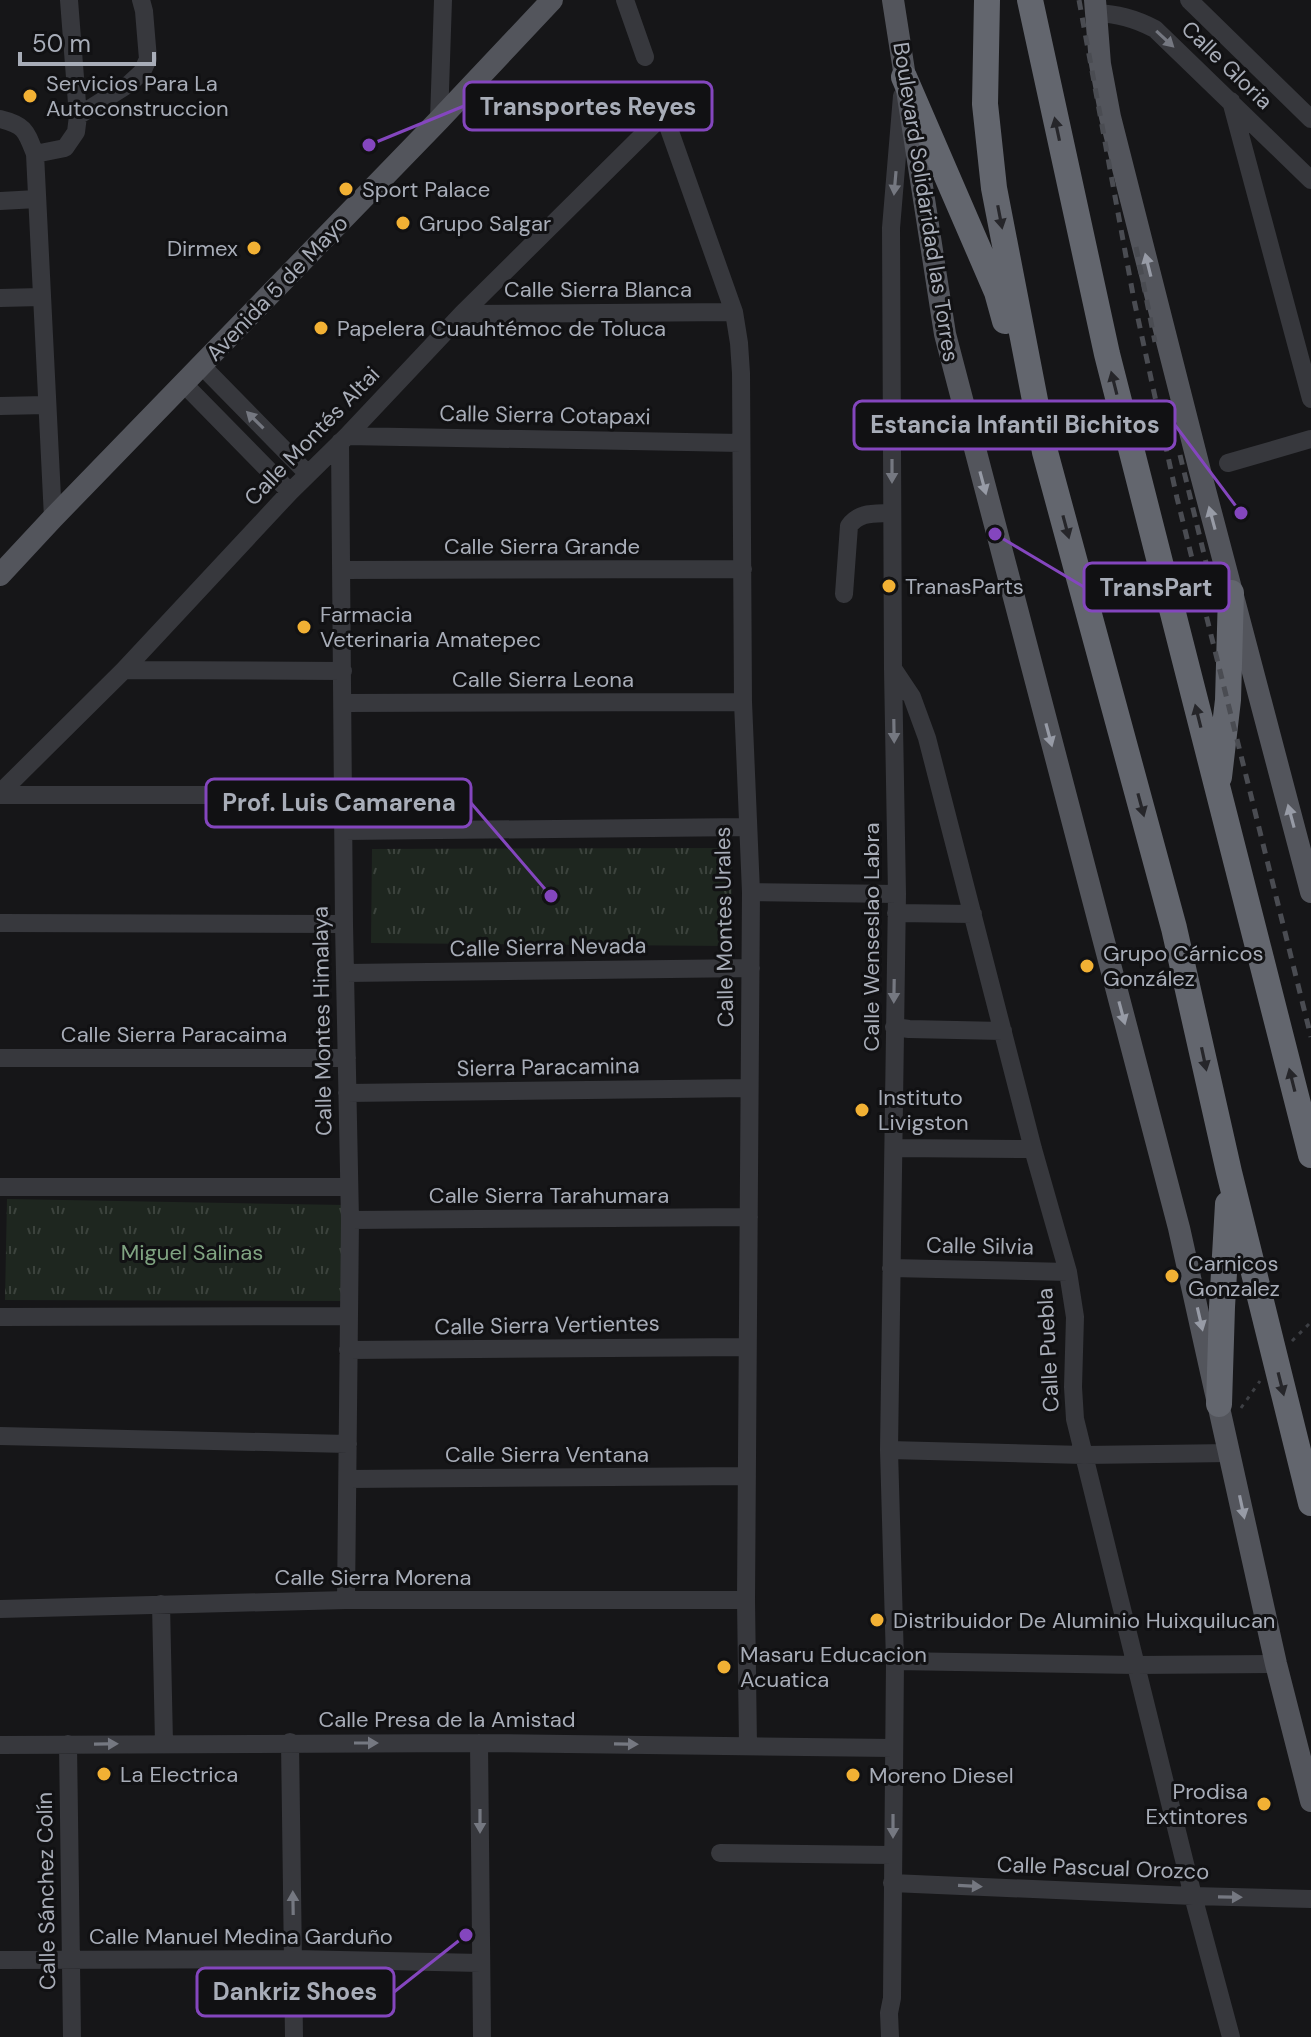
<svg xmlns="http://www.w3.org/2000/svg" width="1311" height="2037" font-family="'DM Sans',sans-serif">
<defs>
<pattern id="park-tufts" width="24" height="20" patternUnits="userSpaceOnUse" patternTransform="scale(2)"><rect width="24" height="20" fill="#1e261f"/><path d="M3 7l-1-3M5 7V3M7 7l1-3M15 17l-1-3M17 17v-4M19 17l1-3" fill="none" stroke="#3c433d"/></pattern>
</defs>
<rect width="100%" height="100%" fill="#161618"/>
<path fill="url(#park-tufts)" d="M 732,848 L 731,946 L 371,943 L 372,849 Z
M 7,1199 L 345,1205 L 345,1301 L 5,1300 Z"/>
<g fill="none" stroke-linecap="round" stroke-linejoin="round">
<path stroke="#3d3f44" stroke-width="3" stroke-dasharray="4 6" stroke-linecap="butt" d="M 1292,1341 L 1311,1322
M 1241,1408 L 1260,1381"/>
<path stroke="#37383d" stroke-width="18" d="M 625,0 L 645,57
M 1189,0 L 1311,119
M 1095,13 C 1117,14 1134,18 1155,29 L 1311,180
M 1231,101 L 1311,399
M 78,116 L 129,84 L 142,72 L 148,59 L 144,11 L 141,0
M 0,119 C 25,125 26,131 35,154 L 53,518
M 439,120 L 443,0
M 35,154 L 65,148 L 76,132 L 78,116 L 69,0
M 0,201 L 37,199
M 0,298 L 41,297
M 462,314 L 734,312
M 202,366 L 308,474
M 184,384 L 290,492
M 0,406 L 46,405
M 347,436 L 741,443
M 340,442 L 344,924 L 350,1220 L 346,1600
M 1228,463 L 1311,439
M 342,570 L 743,569
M 844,594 L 849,526 C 860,511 875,514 892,513
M 124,670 L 343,671
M 894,670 L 912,697 L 927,738 L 1033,1149 L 1068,1272 L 1075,1317 L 1073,1387 L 1075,1419 L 1193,1896 L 1231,2037
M 343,703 L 743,702
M 0,793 L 124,670 L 290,492 L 347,436 L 462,314 L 654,124 L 658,120 L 663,121 L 668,126 L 734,312 L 739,343 L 741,373 L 743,702 L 751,892 L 746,1600 L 748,1746
M 0,795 L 344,795
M 345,831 L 747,827
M 751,892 L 897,894
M 896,913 L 973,914
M 0,923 L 344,924
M 346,973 L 751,968
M 894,1027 L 909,1029 L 1003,1031
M 0,1058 L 347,1058
M 347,1093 L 749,1088
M 894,1148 L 1033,1149
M 0,1187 L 349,1187
M 350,1220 L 749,1217
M 891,1268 L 1068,1272
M 0,1317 L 348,1316
M 348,1350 L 747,1347
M 0,1436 L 348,1444
M 889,1450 L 1084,1455 L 1230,1453
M 348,1479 L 747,1476
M 161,1604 L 164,1743
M 0,1609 L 346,1600 L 746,1600
M 895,1661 L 1135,1665 L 1276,1664
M 290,1742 L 294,2037
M 479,1743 L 482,2037
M 68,1744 L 72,2037
M 0,1745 L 479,1743 L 893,1748
M 720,1853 L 892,1855
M 892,1883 L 1193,1896 L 1311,1899
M 0,1960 L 294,1959 L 481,1963
M 890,2037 L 889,2013 L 892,1998 L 895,1661 L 889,1450 L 897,894 L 893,669 L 891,228 L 902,96"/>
<path stroke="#53555c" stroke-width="22" d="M 893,0 L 945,334 L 1179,1228 L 1276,1664 L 1311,1801
M 1095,0 L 1100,64 L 1110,117 L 1200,471 L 1311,892
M 0,575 L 53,518 L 439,120 L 552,0"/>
<path stroke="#63666e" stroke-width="26" d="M 987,0 L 985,104 L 994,188 L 1045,452 L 1174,928 L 1229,1172 L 1311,1503
M 1030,0 L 1107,354 L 1311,1155
M 904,77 L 997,292 L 1005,321
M 1219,777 L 1228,700 L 1231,593
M 1219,1404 L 1222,1307 L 1228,1204"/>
<path stroke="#4a4c52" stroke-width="5" stroke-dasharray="10 8" stroke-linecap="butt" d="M 1079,0 L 1134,300 L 1177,498 L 1311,1037
M 1136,247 L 1155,342
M 1180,455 L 1211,583"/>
</g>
<defs><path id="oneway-solid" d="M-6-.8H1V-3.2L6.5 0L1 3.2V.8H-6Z" transform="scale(2)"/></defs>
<g fill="#757881">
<use href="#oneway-solid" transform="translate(1165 39) rotate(43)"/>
<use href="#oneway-solid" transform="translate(895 183) rotate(95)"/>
<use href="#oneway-solid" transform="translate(255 420) rotate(-135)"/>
<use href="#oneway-solid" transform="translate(892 471) rotate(90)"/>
<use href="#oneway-solid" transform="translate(894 731) rotate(89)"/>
<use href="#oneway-solid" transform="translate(894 991) rotate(91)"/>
<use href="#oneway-solid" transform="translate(366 1743)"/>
<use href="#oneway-solid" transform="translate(106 1744) rotate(-1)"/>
<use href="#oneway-solid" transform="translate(626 1744) rotate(1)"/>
<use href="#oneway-solid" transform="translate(480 1821) rotate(90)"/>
<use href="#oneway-solid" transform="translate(893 1826) rotate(90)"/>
<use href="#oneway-solid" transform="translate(970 1886) rotate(3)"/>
<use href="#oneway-solid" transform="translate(1230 1897) rotate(1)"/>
<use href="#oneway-solid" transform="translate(293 1903) rotate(-91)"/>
</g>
<g fill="#26262a">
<use href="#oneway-solid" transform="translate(1057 129) rotate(-102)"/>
<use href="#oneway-solid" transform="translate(1000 217) rotate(79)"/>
<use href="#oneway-solid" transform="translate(1114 383) rotate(-104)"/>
<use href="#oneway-solid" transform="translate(1066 527) rotate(75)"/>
<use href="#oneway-solid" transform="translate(1198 716) rotate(-104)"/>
<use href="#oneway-solid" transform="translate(1141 805) rotate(75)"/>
<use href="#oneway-solid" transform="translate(1204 1059) rotate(78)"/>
<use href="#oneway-solid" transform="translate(1292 1080) rotate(-104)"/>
<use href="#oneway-solid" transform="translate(1281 1384) rotate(76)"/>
</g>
<g fill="#979ba6">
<use href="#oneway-solid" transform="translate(1148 265) rotate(-104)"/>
<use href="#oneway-solid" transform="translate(983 483) rotate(75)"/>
<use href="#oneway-solid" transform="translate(1212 518) rotate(-105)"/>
<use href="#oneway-solid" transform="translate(1049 735) rotate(75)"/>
<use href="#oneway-solid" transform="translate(1291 816) rotate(-105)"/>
<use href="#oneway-solid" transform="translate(1122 1013) rotate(75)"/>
<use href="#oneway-solid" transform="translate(1200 1319) rotate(77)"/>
<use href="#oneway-solid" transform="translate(1242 1507) rotate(78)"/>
</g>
<g fill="#f2b134" stroke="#111113" stroke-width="3">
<circle cx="30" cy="96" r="8"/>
<circle cx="346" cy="189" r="8"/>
<circle cx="403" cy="223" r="8"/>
<circle cx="254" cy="248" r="8"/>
<circle cx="321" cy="328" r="8"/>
<circle cx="889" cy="586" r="8"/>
<circle cx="304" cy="627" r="8"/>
<circle cx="1087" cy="966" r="8"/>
<circle cx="862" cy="1110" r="8"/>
<circle cx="1172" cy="1276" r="8"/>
<circle cx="877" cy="1620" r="8"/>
<circle cx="724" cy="1667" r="8"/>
<circle cx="104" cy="1774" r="8"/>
<circle cx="853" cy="1775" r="8"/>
<circle cx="1264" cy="1804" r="8"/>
</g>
<g text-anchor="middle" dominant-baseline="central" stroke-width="6" stroke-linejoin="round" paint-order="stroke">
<g font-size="22" fill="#a8adb8" stroke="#111113">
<text transform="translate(1227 65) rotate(44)">Calle Gloria</text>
<text transform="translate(926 202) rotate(81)">Boulevard Solidaridad las Torres</text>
<text transform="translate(277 288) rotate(-46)">Avenida 5 de Mayo</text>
<text x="598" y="289">Calle Sierra Blanca</text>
<text transform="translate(545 415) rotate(1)">Calle Sierra Cotapaxi</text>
<text transform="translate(312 436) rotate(-46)">Calle Montés Altai</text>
<text x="542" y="546">Calle Sierra Grande</text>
<text x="543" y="679">Calle Sierra Leona</text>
<text transform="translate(724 927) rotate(-91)">Calle Montes Urales</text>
<text transform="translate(871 937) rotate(-90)">Calle Wenseslao Labra</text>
<text transform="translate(548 947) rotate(-1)">Calle Sierra Nevada</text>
<text transform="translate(322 1021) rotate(-91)">Calle Montes Himalaya</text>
<text x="174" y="1034">Calle Sierra Paracaima</text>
<text transform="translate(548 1067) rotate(-1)">Sierra Paracamina</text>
<text x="549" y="1195">Calle Sierra Tarahumara</text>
<text transform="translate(980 1246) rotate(1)">Calle Silvia</text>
<text transform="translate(547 1325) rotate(-1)">Calle Sierra Vertientes</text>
<text transform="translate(1048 1350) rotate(-93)">Calle Puebla</text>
<text x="547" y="1454">Calle Sierra Ventana</text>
<text x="373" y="1577">Calle Sierra Morena</text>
<text x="447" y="1719">Calle Presa de la Amistad</text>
<text transform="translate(1103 1868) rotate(2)">Calle Pascual Orozco</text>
<text transform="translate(46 1891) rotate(-91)">Calle Sánchez Colín</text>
<text x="241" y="1936">Calle Manuel Medina Garduño</text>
</g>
<g font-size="22" fill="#a8adb8" stroke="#111113" text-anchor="start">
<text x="46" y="83">Servicios Para La<tspan x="46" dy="25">Autoconstruccion</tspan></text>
<text x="362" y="189">Sport Palace</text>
<text x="419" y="223">Grupo Salgar</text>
<text x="238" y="248" text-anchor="end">Dirmex</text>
<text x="337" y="328">Papelera Cuauhtémoc de Toluca</text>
<text x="905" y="586">TranasParts</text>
<text x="320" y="614">Farmacia<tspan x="320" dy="25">Veterinaria Amatepec</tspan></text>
<text x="1103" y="953">Grupo Cárnicos<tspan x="1103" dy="25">González</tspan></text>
<text x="878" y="1097">Instituto<tspan x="878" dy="25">Livigston</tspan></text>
<text x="1188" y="1263">Carnicos<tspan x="1188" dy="25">Gonzalez</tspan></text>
<text x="893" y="1620">Distribuidor De Aluminio Huixquilucan</text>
<text x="740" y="1654">Masaru Educacion<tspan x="740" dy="25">Acuatica</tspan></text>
<text x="120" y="1774">La Electrica</text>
<text x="869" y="1775">Moreno Diesel</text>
<text x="1248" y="1791" text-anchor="end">Prodisa<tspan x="1248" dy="25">Extintores</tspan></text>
</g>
<g font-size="22" fill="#7fa381" stroke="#111113">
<text x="192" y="1252">Miguel Salinas</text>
</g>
</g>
<path fill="none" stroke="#8446be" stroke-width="3" d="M369 145L464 106M1241 513L1175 425M995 534L1084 587M551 896L471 803M466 1935L394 1992"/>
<g fill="#8446be" stroke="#111113" stroke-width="3">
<circle cx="369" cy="145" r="8"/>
<circle cx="1241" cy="513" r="8"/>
<circle cx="995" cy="534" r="8"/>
<circle cx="551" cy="896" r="8"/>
<circle cx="466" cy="1935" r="8"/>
</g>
<g fill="#111113" stroke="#8446be" stroke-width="3">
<rect x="464" y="82" width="248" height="48" rx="8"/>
<rect x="854" y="401" width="321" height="48" rx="8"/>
<rect x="1084" y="563" width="145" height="48" rx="8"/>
<rect x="206" y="779" width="265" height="48" rx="8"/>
<rect x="197" y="1968" width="197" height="48" rx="8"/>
</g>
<g font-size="24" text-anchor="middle" font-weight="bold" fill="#a8adb8">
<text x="588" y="115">Transportes Reyes</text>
<text x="1015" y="433">Estancia Infantil Bichitos</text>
<text x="1156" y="596">TransPart</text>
<text x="339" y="811">Prof. Luis Camarena</text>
<text x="295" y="2000">Dankriz Shoes</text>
</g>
<path d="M20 52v12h134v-12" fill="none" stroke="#a8adb8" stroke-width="4"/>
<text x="32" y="52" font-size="24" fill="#a8adb8" stroke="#111113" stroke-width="6" paint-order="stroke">50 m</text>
</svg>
